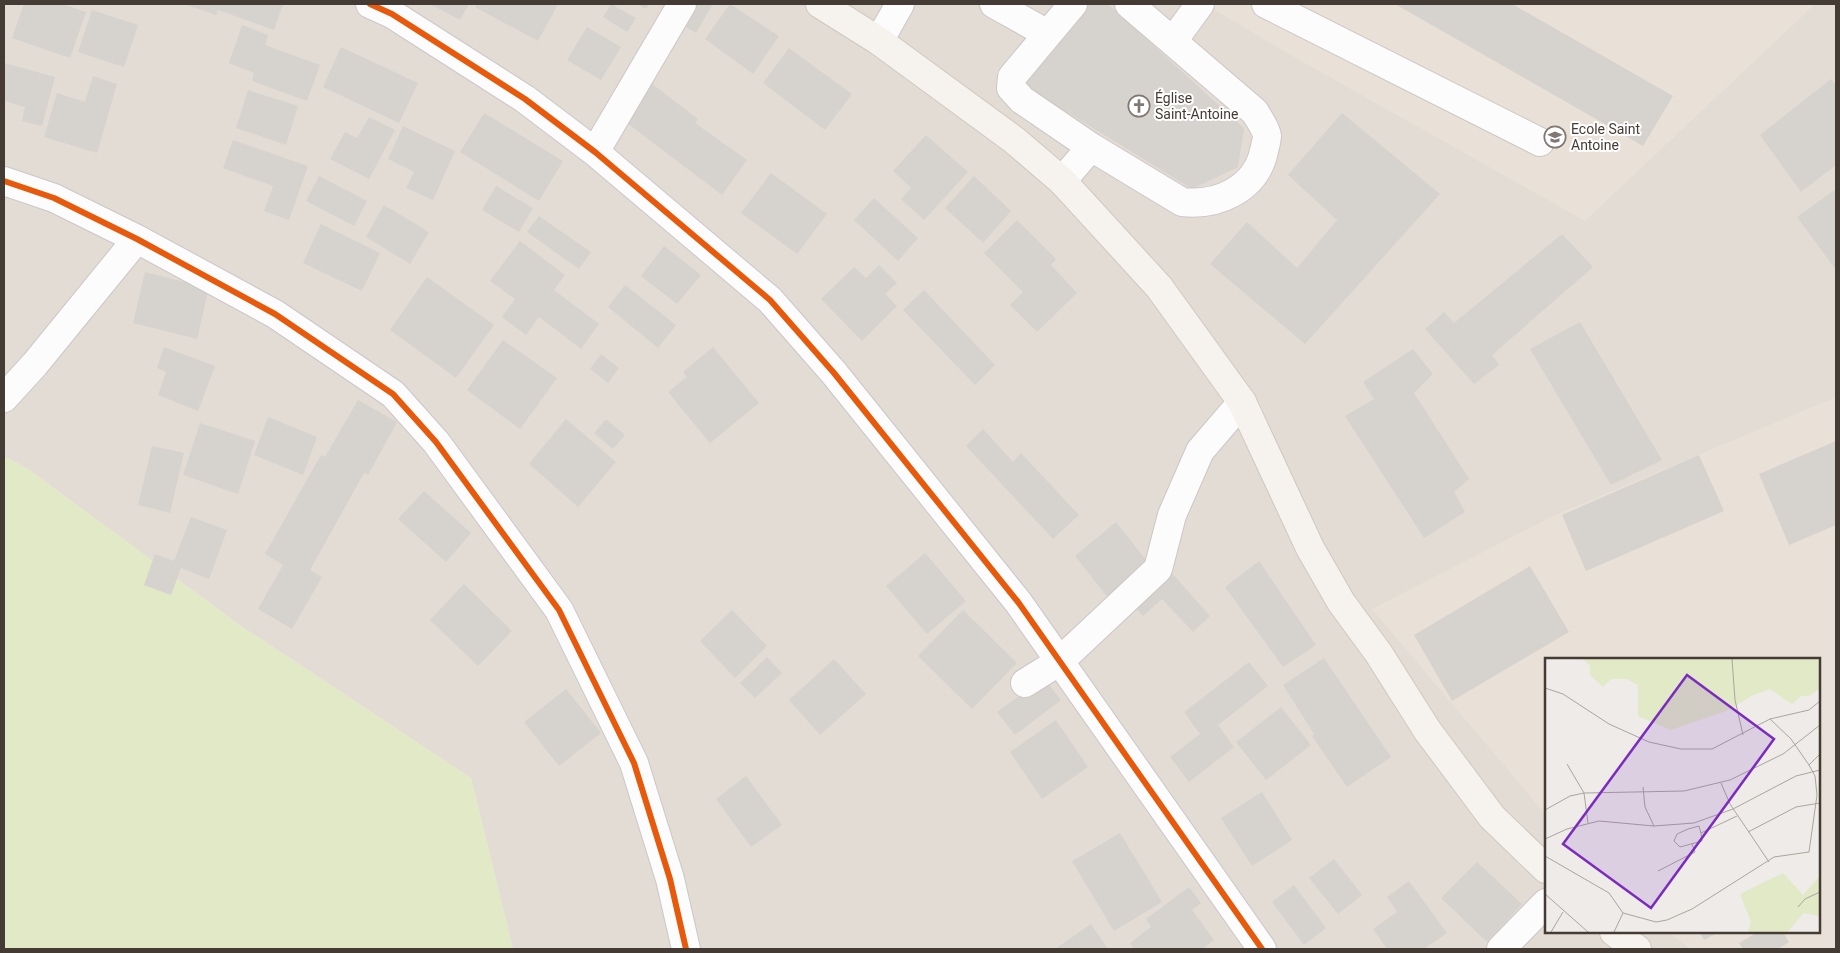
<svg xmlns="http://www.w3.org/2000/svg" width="1840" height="953" font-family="Roboto,sans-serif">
<rect width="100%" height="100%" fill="#eeebe8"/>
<path fill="#e3dcd5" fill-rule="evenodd" d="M 4,4 L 1836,4 L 1836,949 L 513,949 L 471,778 L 241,626 L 28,469 L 4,456 ZM 1546,659 L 1819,659 L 1819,932 L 1546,932 Z"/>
<path fill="#e9e0d7" d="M 1205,4 L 1815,4 L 1585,221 L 1287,53 Z
M 1836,397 L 1836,949 L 1690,949 L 1669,932 L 1819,932 L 1819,659 L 1546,659 L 1546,815 L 1372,609 L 1553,516 Z"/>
<path fill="#e1e9c7" d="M 4,456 L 28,469 L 241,626 L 471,778 L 513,949 L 4,949 Z"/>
<path fill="#d6d2ce" d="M 24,4 L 63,4 L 86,12 L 70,58 L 12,38 Z
M 184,4 L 283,4 L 274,30 L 218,10 L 216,15 Z
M 430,4 L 469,4 L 460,20 Z
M 477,4 L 558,4 L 538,41 L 475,7 Z
M 611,4 L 636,18 L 627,32 L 603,17 Z
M 637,4 L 649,4 L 646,9 Z
M 689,4 L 713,4 L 696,33 L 678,22 Z
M 730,4 L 779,36 L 753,74 L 705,39 Z
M 1089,4 L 1108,4 L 1244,128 L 1238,167 L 1192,189 L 1023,85 Z
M 1395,4 L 1512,4 L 1673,96 L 1643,146 Z
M 92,10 L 138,25 L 124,67 L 78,52 Z
M 242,25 L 268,35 L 265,45 L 320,65 L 307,101 L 252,81 L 254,73 L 229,63 Z
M 587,27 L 621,47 L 601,80 L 567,60 Z
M 341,47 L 418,83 L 399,123 L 323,87 Z
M 789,48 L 852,94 L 825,130 L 763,83 Z
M 4,63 L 55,77 L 42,126 L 22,121 L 25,107 L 4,101 Z
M 93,76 L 117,84 L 97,153 L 44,137 L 57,93 L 85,102 Z
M 1831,79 L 1836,85 L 1836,165 L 1801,192 L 1760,135 Z
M 651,83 L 698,119 L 695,123 L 747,160 L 722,195 L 623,120 Z
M 248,90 L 298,106 L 286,145 L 236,128 Z
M 484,113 L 563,161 L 539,201 L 460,152 Z
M 1342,113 L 1440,194 L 1305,344 L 1210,264 L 1247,222 L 1297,268 L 1337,220 L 1288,175 Z
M 369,117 L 395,130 L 369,179 L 330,159 L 345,132 L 357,138 Z
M 403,126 L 455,151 L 433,200 L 406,188 L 414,172 L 388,159 Z
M 926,135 L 968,172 L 924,220 L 901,199 L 911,188 L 893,171 Z
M 233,140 L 308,166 L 289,220 L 264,211 L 273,186 L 223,168 Z
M 771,173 L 827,214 L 797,254 L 741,213 Z
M 319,176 L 367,201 L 354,226 L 306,201 Z
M 974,176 L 1011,211 L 983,243 L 945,208 Z
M 496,186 L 533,208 L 519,232 L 482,210 Z
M 1836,189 L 1836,270 L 1797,217 Z
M 874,198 L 918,238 L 898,261 L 854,220 Z
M 384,205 L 429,232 L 410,264 L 366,237 Z
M 539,216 L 591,252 L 579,269 L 527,232 Z
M 1017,220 L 1056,259 L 1051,265 L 1077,293 L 1037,332 L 1010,305 L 1023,292 L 984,253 Z
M 321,224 L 380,253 L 362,291 L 303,263 Z
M 1562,234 L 1593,267 L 1492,355 L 1499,365 L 1474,384 L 1425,329 L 1444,312 L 1454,323 Z
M 520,241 L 565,275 L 554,290 L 599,324 L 581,349 L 539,317 L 526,335 L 502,317 L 515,299 L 490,281 Z
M 664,246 L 701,275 L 677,304 L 641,276 Z
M 879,265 L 897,283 L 885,294 L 897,306 L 862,341 L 821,299 L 854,267 L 866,278 Z
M 145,272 L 209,288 L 197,339 L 133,323 Z
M 427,277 L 494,325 L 456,378 L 390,330 Z
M 625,285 L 676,325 L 658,348 L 608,307 Z
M 924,290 L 995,365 L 975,385 L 903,310 Z
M 1580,322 L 1662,460 L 1611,485 L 1530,349 Z
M 503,340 L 557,378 L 520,429 L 467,390 Z
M 164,347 L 215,366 L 198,411 L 158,395 L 166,372 L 157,368 Z
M 713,347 L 759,403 L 710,443 L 668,392 L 687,377 L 683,372 Z
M 1413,349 L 1433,374 L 1414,393 L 1469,479 L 1454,492 L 1465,512 L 1424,538 L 1345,416 L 1374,399 L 1363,382 Z
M 601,354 L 619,368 L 608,383 L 590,369 Z
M 358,400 L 397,422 L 368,475 L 364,473 L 310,570 L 322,577 L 292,629 L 258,609 L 283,565 L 265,554 L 321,455 L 325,457 Z
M 268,417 L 317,437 L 303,475 L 254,455 Z
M 566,419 L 616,462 L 578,507 L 529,464 Z
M 606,419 L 625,435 L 613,449 L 594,433 Z
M 200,423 L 255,441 L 238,494 L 183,475 Z
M 983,429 L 1013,462 L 1021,453 L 1079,515 L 1053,539 L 966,446 Z
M 1836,441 L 1836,525 L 1789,545 L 1759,474 Z
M 152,446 L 184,453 L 170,513 L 138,505 Z
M 1699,455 L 1724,511 L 1586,571 L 1562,515 Z
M 424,491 L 471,533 L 446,562 L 398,519 Z
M 191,517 L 227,530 L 209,579 L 181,568 L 171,595 L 144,585 L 155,554 L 174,561 Z
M 1116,522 L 1150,565 L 1109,599 L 1075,556 Z
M 925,553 L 966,601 L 927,634 L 886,586 Z
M 1259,561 L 1316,645 L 1283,667 L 1225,587 Z
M 1530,566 L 1569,632 L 1452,701 L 1414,635 Z
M 1169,570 L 1210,616 L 1193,632 L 1162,599 L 1143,616 L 1132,604 Z
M 464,584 L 512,631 L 478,666 L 430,620 Z
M 732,610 L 767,646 L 735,678 L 700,641 Z
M 963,610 L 1017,663 L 972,709 L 918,656 Z
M 767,657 L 782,673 L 755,698 L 740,683 Z
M 1324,658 L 1391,757 L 1347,787 L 1312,736 L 1314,734 L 1283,685 Z
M 834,659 L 866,694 L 820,735 L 789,700 Z
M 1249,662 L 1268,686 L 1218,725 L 1234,747 L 1189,782 L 1170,757 L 1200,734 L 1184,712 Z
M 1044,678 L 1061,700 L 1015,735 L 997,712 Z
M 566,689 L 601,733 L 559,766 L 524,722 Z
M 1281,707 L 1311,745 L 1266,780 L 1236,742 Z
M 1056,720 L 1088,767 L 1042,799 L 1010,752 Z
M 746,776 L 782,825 L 751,847 L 716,799 Z
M 1262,792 L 1292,840 L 1252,866 L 1221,818 Z
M 1120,833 L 1162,902 L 1114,931 L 1072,861 Z
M 1334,859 L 1362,895 L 1338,914 L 1309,878 Z
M 1477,862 L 1522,904 L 1487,942 L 1441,898 Z
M 1409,881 L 1447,933 L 1424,949 L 1387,949 L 1373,929 L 1397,912 L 1387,897 Z
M 1294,885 L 1326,928 L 1304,945 L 1272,902 Z
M 1189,887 L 1201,903 L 1192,910 L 1214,940 L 1202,949 L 1134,949 L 1130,943 L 1151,927 L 1146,919 Z
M 1091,924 L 1108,949 L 1055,949 Z
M 1700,932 L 1719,932 L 1704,940 Z
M 1758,932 L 1783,932 L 1789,942 L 1778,949 L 1743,949 L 1739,943 Z"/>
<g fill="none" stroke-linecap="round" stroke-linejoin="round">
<g stroke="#cbc7c4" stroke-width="30">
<path id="minor" d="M 370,4 L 392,14 L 525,99 L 595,152 L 770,300 L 834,373 L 1018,602 L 1262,949
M 994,4 L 1048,34
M 1073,4 L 1012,77 L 1011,88 L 1022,100 L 1091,147 L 1182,202 C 1218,206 1256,189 1264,151 C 1265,146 1267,140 1267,136 C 1266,128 1258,118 1255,112 L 1129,4
M 1266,4 L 1540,142
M 879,41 L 900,4
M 1173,41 L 1200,4
M 595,152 L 682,4
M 4,181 L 54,198 L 137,239 L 275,314 L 393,394 L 436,442 L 559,610 L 634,763 L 670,879 L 686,949
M 1062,181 L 1091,147
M 4,398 L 35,364 L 137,239
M 1025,683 L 1060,661 L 1158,569 L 1172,515 L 1200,451 L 1242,402
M 1501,949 L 1546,903"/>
</g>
<g stroke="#cfc8c0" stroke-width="30">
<path id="secondary" d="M 820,4 L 879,41 L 1014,140 L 1062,181 L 1159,287 L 1242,402 L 1310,548 L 1341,602 L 1379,654 L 1427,730 L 1492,817 L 1546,869
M 1614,932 L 1637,949"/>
</g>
<use href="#minor" stroke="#fcfcfc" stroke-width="28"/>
<use href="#secondary" stroke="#f6f2ee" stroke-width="28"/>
<g stroke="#fff" stroke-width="9">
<path id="cycleway" d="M 370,4 L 392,14 L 525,99 L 595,152 L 770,300 L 834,373 L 1018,602 L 1262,949
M 4,181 L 54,198 L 137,239 L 275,314 L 393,394 L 436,442 L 559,610 L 634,763 L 670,879 L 686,949"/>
</g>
<use href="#cycleway" stroke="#e8590c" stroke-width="6"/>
</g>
<defs>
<g id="church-ring" transform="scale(1.125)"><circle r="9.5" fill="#fff" stroke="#807973" stroke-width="1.5"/><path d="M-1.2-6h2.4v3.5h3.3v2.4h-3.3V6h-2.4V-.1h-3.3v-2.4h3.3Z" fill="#807973"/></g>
<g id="school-ring" transform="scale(1.125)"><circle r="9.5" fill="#fff" stroke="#807973" stroke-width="1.5"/><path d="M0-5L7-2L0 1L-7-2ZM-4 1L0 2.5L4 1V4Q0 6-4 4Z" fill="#807973"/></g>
</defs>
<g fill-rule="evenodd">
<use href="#church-ring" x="1139" y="106"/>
<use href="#school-ring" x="1555" y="137"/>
</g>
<g text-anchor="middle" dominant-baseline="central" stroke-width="4" stroke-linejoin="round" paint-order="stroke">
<g font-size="14" fill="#443b34" stroke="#fff" text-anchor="start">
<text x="1155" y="98">Église<tspan x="1155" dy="16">Saint-Antoine</tspan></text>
<text x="1571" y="129">Ecole Saint<tspan x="1571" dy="16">Antoine</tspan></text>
</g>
</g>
<g transform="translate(1545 658)">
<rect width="275" height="275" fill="#eeebe8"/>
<path d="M 38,1 L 275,1 L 275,30 L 264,38 L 256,38 L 247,46 L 225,31 L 206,38 L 184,52 L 126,72 L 93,58 L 93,27 L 82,21 L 66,21 L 58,29 L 45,17 L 45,8 ZM 238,215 L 258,237 L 275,218 L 275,258 L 259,255 L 242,274 L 203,274 L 206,264 L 195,236 Z" fill="#e1e9c7"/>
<path fill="none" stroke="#aaa5a0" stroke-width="1" d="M 187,1 L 190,42 L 198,77M 0,30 L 18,36 L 64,66 L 104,84 L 136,91 L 167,91 L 225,61 L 264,52 L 275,43M 225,61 L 246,81 L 264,107M 22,106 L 39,135 L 43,165M 176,125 L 185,146 L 224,204M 98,129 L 100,149 L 109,168M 0,152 L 25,138 L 39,135 L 139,133 L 185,122 L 238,96 L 275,67M 203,174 L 251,149 L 275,145M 156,175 L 157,183 L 135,189 L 129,183 L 132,176 L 143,171 L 154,168 L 156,175 L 192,158M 0,181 L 22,171 L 54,163 L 109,168 L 149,165 L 188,151 L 251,118 L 275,112M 0,198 L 64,235 L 78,255 L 111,264 L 122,262 L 147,251 L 229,199 L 264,194 L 272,137 L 270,118 L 264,107 L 275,96M 113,213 L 150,194 L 147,186M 0,236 L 43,274M 253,249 L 260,241 L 275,234M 6,274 L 18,254M 69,274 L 78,255"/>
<path fill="#7b2cbf" fill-opacity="0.15" stroke="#7b2cbf" stroke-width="2.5" d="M 142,17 L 229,81 L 106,250 L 18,186 Z"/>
<rect width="275" height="275" fill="none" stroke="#443b34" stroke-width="2.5"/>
</g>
<rect width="1840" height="953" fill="none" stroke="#443b34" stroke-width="10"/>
</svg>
